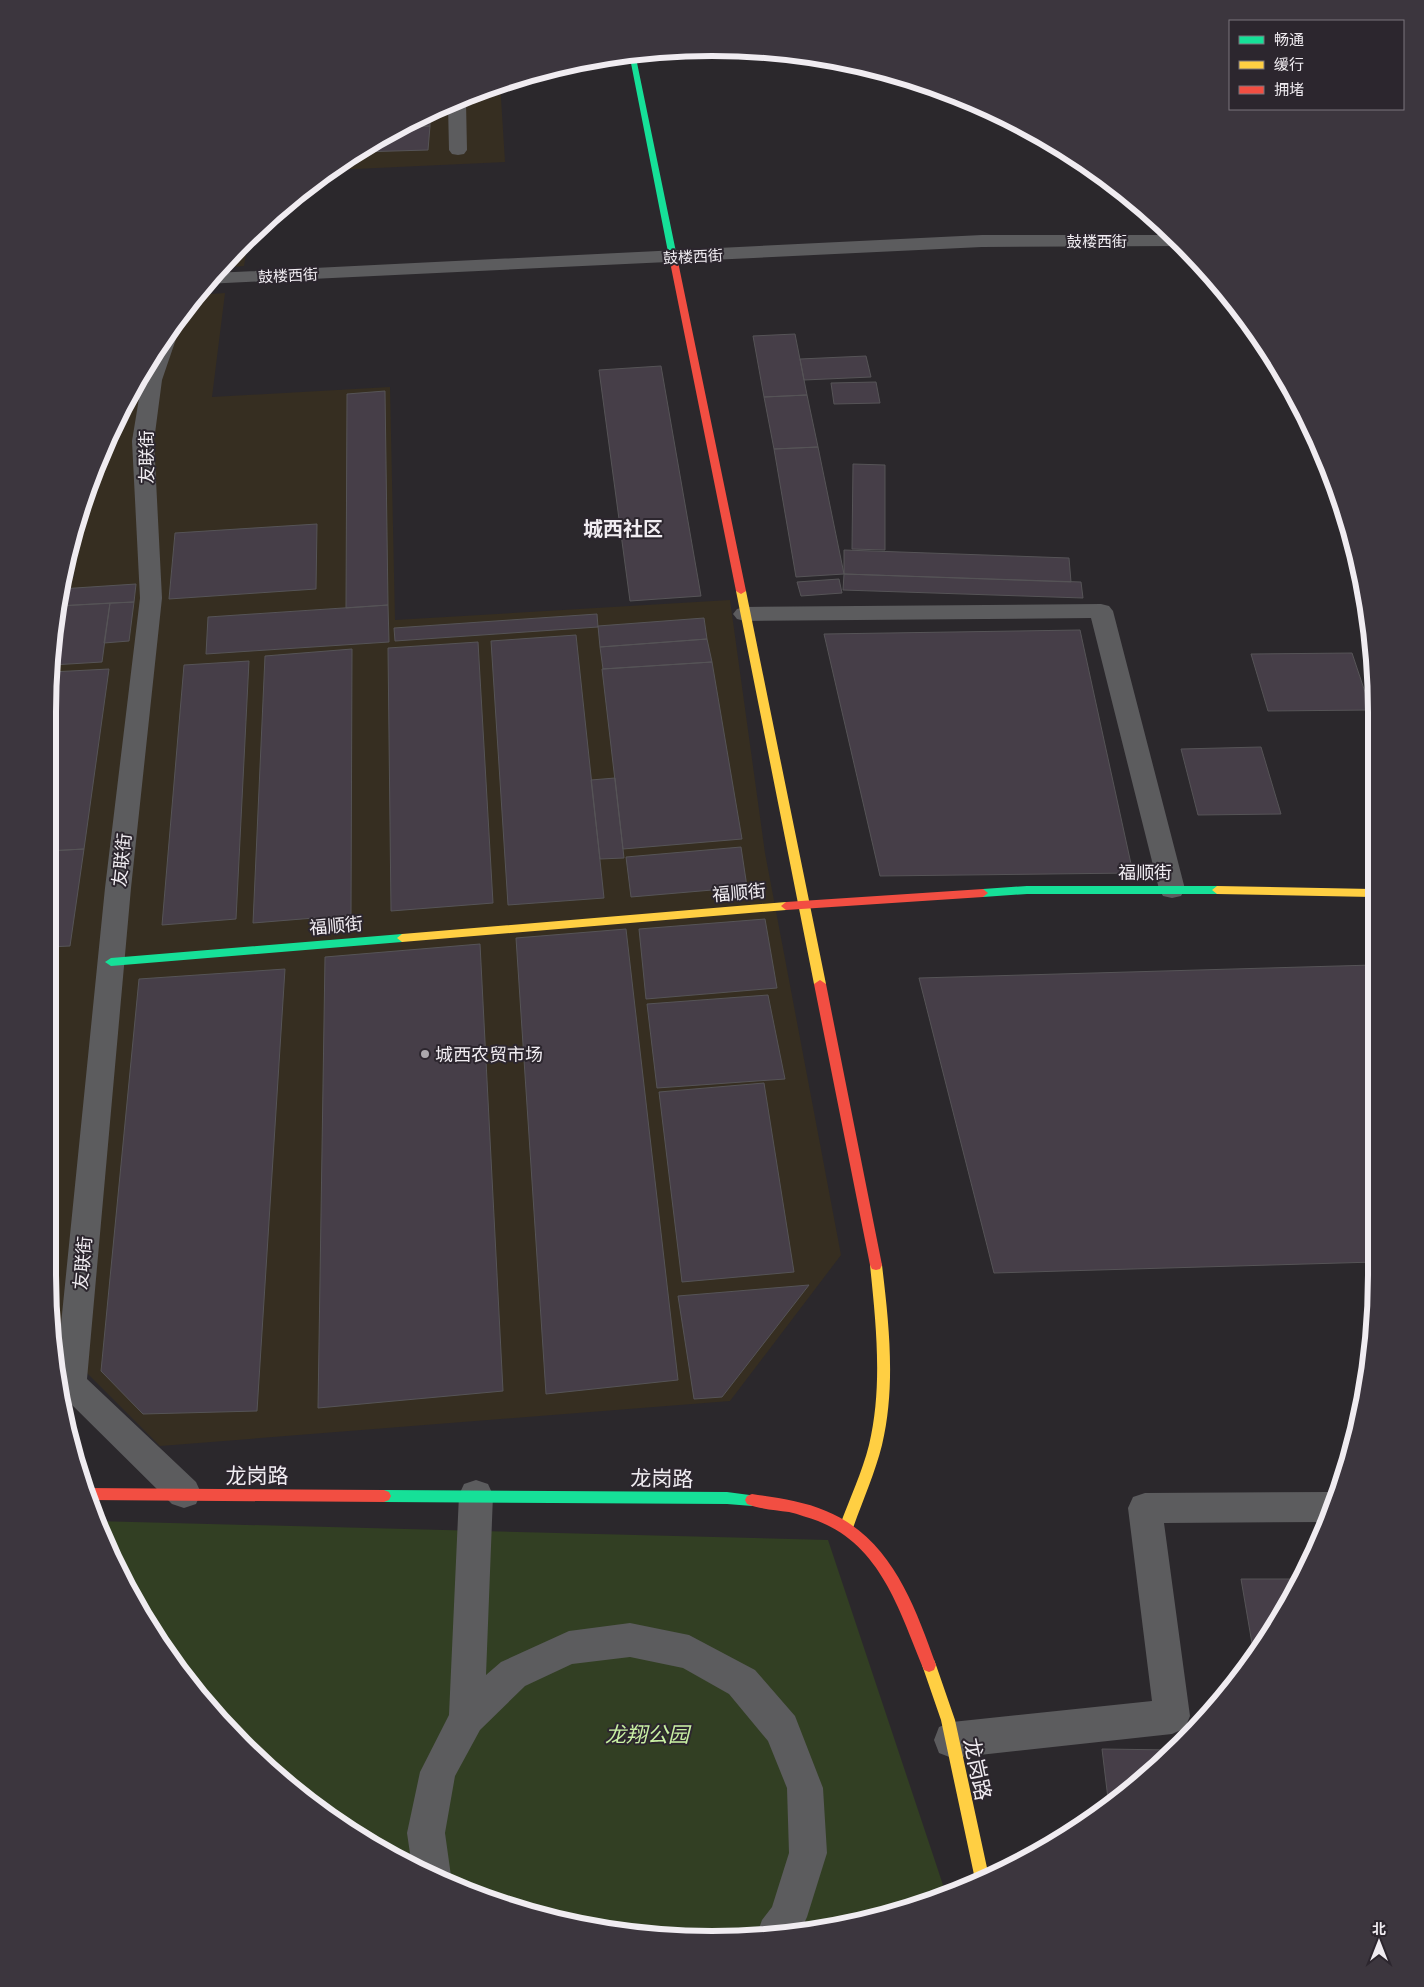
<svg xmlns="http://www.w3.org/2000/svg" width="1424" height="1987" font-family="'PT Serif','Noto Sans SC',serif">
<rect width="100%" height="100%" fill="#2b282c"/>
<path fill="#362e21" d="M 500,82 L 505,162 L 333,170 L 380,136 Z
M 249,237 L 244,266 L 219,268 Z
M 225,293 L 212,397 L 390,387 L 395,620 L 730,600 L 765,853 L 841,1255 L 730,1401 L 160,1446 L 56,1342 L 48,1275 L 48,712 L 60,582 L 61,579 L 74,577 L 75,535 L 98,458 L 137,380 L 197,295 Z"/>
<path fill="#323f23" d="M 95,1521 L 828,1540 L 946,1894 L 798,1934 L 625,1934 L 540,1917 L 418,1871 L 274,1774 L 159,1644 Z"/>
<path fill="#463e48" stroke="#565457" d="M 430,114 L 430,126 L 400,127 Z
M 430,126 L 428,150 L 359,152 L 380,136 L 400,127 Z
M 795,334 L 807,395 L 764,397 L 753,336 Z
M 866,356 L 871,377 L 804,380 L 800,359 Z
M 661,366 L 701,596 L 630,601 L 599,370 Z
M 876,382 L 880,403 L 834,404 L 831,383 Z
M 385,391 L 388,605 L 346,608 L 347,394 Z
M 807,395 L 818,447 L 774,449 L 764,397 Z
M 818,447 L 844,574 L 796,577 L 774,449 Z
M 853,464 L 885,465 L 885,550 L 852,549 Z
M 317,524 L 316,589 L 169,599 L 175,533 Z
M 844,550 L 1069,558 L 1071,582 L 844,574 Z
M 844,574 L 1081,582 L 1083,598 L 843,590 Z
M 839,579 L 842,593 L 801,596 L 797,582 Z
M 136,584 L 134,602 L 58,606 L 60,589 Z
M 134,602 L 129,641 L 104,643 L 110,603 Z
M 110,603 L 102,662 L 52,665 L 58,606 Z
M 388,605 L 389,642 L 206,654 L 208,617 Z
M 597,614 L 598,627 L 395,641 L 394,628 Z
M 704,618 L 707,639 L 600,647 L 598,626 Z
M 1080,630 L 1133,873 L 880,876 L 824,634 Z
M 576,635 L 604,898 L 508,905 L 491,641 Z
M 707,639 L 712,662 L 603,669 L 600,647 Z
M 478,642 L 493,903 L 391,911 L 388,648 Z
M 352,649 L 351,915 L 253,923 L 265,656 Z
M 1352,653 L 1371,710 L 1268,711 L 1251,654 Z
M 249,661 L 236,919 L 162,925 L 184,665 Z
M 712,662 L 742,839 L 623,849 L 602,669 Z
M 109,669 L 84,849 L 48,851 L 48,712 L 51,672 Z
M 1261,747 L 1281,814 L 1198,815 L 1181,749 Z
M 615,778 L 624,858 L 600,859 L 591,780 Z
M 741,847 L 747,887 L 631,897 L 626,857 Z
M 84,849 L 70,946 L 48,947 L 48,851 Z
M 765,919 L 777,988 L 646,999 L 639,929 Z
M 626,929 L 678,1380 L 546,1394 L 516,938 Z
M 480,944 L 503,1391 L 318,1408 L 325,957 Z
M 1373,965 L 1375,1262 L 994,1273 L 919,978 Z
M 285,969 L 257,1411 L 143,1414 L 101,1371 L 139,979 Z
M 768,995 L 785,1079 L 657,1088 L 647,1004 Z
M 764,1083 L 794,1272 L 682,1282 L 659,1092 Z
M 809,1285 L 722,1397 L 694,1399 L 678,1296 Z
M 1241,1579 L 1302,1579 L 1254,1655 Z
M 1102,1749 L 1173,1750 L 1150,1775 L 1109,1807 Z"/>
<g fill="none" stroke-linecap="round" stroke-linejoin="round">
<path fill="#5c5c5e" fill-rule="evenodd" d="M 1101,604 L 1109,606 L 1113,611 L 1185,889 L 1181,896 L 1172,898 L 1163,896 L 1159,889 L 1091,618 L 745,621 L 737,619 L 733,614 L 737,609 L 745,607 Z
M 476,1480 L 488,1484 L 493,1495 L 486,1675 L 501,1662 L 569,1631 L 630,1623 L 689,1635 L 755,1670 L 795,1716 L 823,1788 L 827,1853 L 807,1917 L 799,1934 L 757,1934 L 762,1920 L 772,1907 L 789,1853 L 787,1788 L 768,1741 L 729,1694 L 683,1668 L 630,1657 L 572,1664 L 525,1686 L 480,1730 L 455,1776 L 445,1833 L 451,1876 L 448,1882 L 412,1867 L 407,1833 L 420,1772 L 449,1715 L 459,1495 L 464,1484 Z
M 1331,1492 L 1336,1494 L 1325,1522 L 1164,1523 L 1190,1716 L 1185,1728 L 1172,1734 L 952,1758 L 939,1753 L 934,1740 L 939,1727 L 952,1722 L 1152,1701 L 1128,1508 L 1133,1497 L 1145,1493 Z"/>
<path fill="#5c5c5e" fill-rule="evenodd" d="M 463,99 L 466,102 L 467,150 L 464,154 L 458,155 L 452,154 L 449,150 L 448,105 Z
M 982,235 L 1170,235 L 1181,246 L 982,247 L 205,284 L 213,273 Z
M 169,334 L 173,335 L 176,339 L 162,380 L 154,441 L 162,598 L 131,888 L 87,1379 L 196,1482 L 201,1493 L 196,1504 L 184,1508 L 172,1504 L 64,1397 L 58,1354 L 105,888 L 140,598 L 132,441 L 142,380 L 147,365 Z"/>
<path fill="#16e098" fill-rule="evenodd" d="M 629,53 L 635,53 L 676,252 L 672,254 L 668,252 Z
M 1027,886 L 1217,886 L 1222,890 L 1217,894 L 1027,894 L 983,897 L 978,893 L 983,889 Z
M 402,934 L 407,938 L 402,942 L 111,966 L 105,962 L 111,958 Z
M 384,1490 L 727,1492 L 757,1496 L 759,1500 L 757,1504 L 752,1506 L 727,1504 L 384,1502 L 379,1500 L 377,1496 L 379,1492 Z"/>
<path fill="#ffcf43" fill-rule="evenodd" d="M 741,588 L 746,591 L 826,984 L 820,988 L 814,984 L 736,591 Z
M 1217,886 L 1372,889 L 1372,897 L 1217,894 L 1212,890 Z
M 786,902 L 791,906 L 786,910 L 402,942 L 397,938 L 402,934 Z
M 876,1260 L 880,1261 L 882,1265 C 889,1324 896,1386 882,1445 C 875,1473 863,1500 853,1528 L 851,1532 L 846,1534 L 841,1532 L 839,1528 C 849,1500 862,1473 869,1445 C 883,1386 876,1324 870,1265 L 872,1261 Z
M 929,1658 L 934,1660 L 936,1665 L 955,1720 L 989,1877 L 976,1884 L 941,1720 L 922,1665 L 924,1660 Z"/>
<path fill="#f24e42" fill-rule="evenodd" d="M 669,250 L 676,252 L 746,591 L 741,594 L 736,591 L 668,252 Z
M 983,889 L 988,893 L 983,897 L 786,910 L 781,906 L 786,902 Z
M 820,980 L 826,984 L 882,1265 L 880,1269 L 876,1270 L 872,1269 L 870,1265 L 814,984 Z
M 84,1488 L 384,1490 L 389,1492 L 391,1496 L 389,1500 L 384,1502 L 88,1500 Z
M 752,1494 C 777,1498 803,1501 826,1511 C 891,1538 914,1604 936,1665 L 934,1670 L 929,1672 L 924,1670 C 900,1613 882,1546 818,1521 C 809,1518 798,1514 789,1512 C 775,1510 760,1509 747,1504 L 745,1500 L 747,1496 Z"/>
</g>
<circle fill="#aba7ac" stroke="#2c262e" stroke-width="2" cx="425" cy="1054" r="5"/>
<g text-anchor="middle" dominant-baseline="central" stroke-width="4" stroke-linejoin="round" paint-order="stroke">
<g font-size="15" fill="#f0ecf1" stroke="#2c262e">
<text x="1097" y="241">鼓楼西街</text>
<text transform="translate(693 256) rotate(-3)">鼓楼西街</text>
<text transform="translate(288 275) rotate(-3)">鼓楼西街</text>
</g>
<g font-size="18" fill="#f0ecf1" stroke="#2c262e">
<text transform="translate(146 457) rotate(-90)">友联街</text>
<text transform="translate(121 860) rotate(-84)">友联街</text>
<text x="1145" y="872">福顺街</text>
<text transform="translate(739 892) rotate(-5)">福顺街</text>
<text transform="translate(336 925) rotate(-5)">福顺街</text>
<text transform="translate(82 1263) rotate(-85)">友联街</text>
</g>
<g font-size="18" fill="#f0ecf1" stroke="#2c262e" text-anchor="start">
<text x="435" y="1054">城西农贸市场</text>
</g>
<g font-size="20" font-weight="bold" fill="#f0ecf1" stroke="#2c262e">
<text x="623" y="528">城西社区</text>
</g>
<g font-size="21" fill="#f0ecf1" stroke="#2c262e">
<text x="257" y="1475">龙岗路</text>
<text transform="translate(662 1478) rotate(1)">龙岗路</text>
<text transform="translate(978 1769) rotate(78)">龙岗路</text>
</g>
<g font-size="21" font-style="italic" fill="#c9f0a4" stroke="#2c262e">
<text x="647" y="1734">龙翔公园</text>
</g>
</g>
<path d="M0 0H1424V1987H0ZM712 56H712A656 656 0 0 1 1368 712V1275A656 656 0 0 1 712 1931H712A656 656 0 0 1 56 1275V712A656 656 0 0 1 712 56Z" fill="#3c363e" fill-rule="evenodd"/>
<path fill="none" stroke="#f0ecf1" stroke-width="6" d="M712 56H712A656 656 0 0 1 1368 712V1275A656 656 0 0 1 712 1931H712A656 656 0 0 1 56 1275V712A656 656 0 0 1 712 56Z"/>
<rect x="1229" y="20" width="175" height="90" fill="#2c262e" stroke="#7a757c"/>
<rect x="1239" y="36" width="25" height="8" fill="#16e098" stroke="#7a757c"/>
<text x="1274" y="45" font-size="15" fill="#f0ecf1">畅通</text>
<rect x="1239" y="61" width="25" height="8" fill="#ffcf43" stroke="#7a757c"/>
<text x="1274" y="70" font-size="15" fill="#f0ecf1">缓行</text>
<rect x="1239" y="86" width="25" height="8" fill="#f24e42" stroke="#7a757c"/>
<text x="1274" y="95" font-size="15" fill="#f0ecf1">拥堵</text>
<g transform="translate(1379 1942)" stroke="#2c262e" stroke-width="4" paint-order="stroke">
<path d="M0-4L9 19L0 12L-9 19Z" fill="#f0ecf1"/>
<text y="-8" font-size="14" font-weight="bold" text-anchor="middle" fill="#f0ecf1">北</text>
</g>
</svg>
